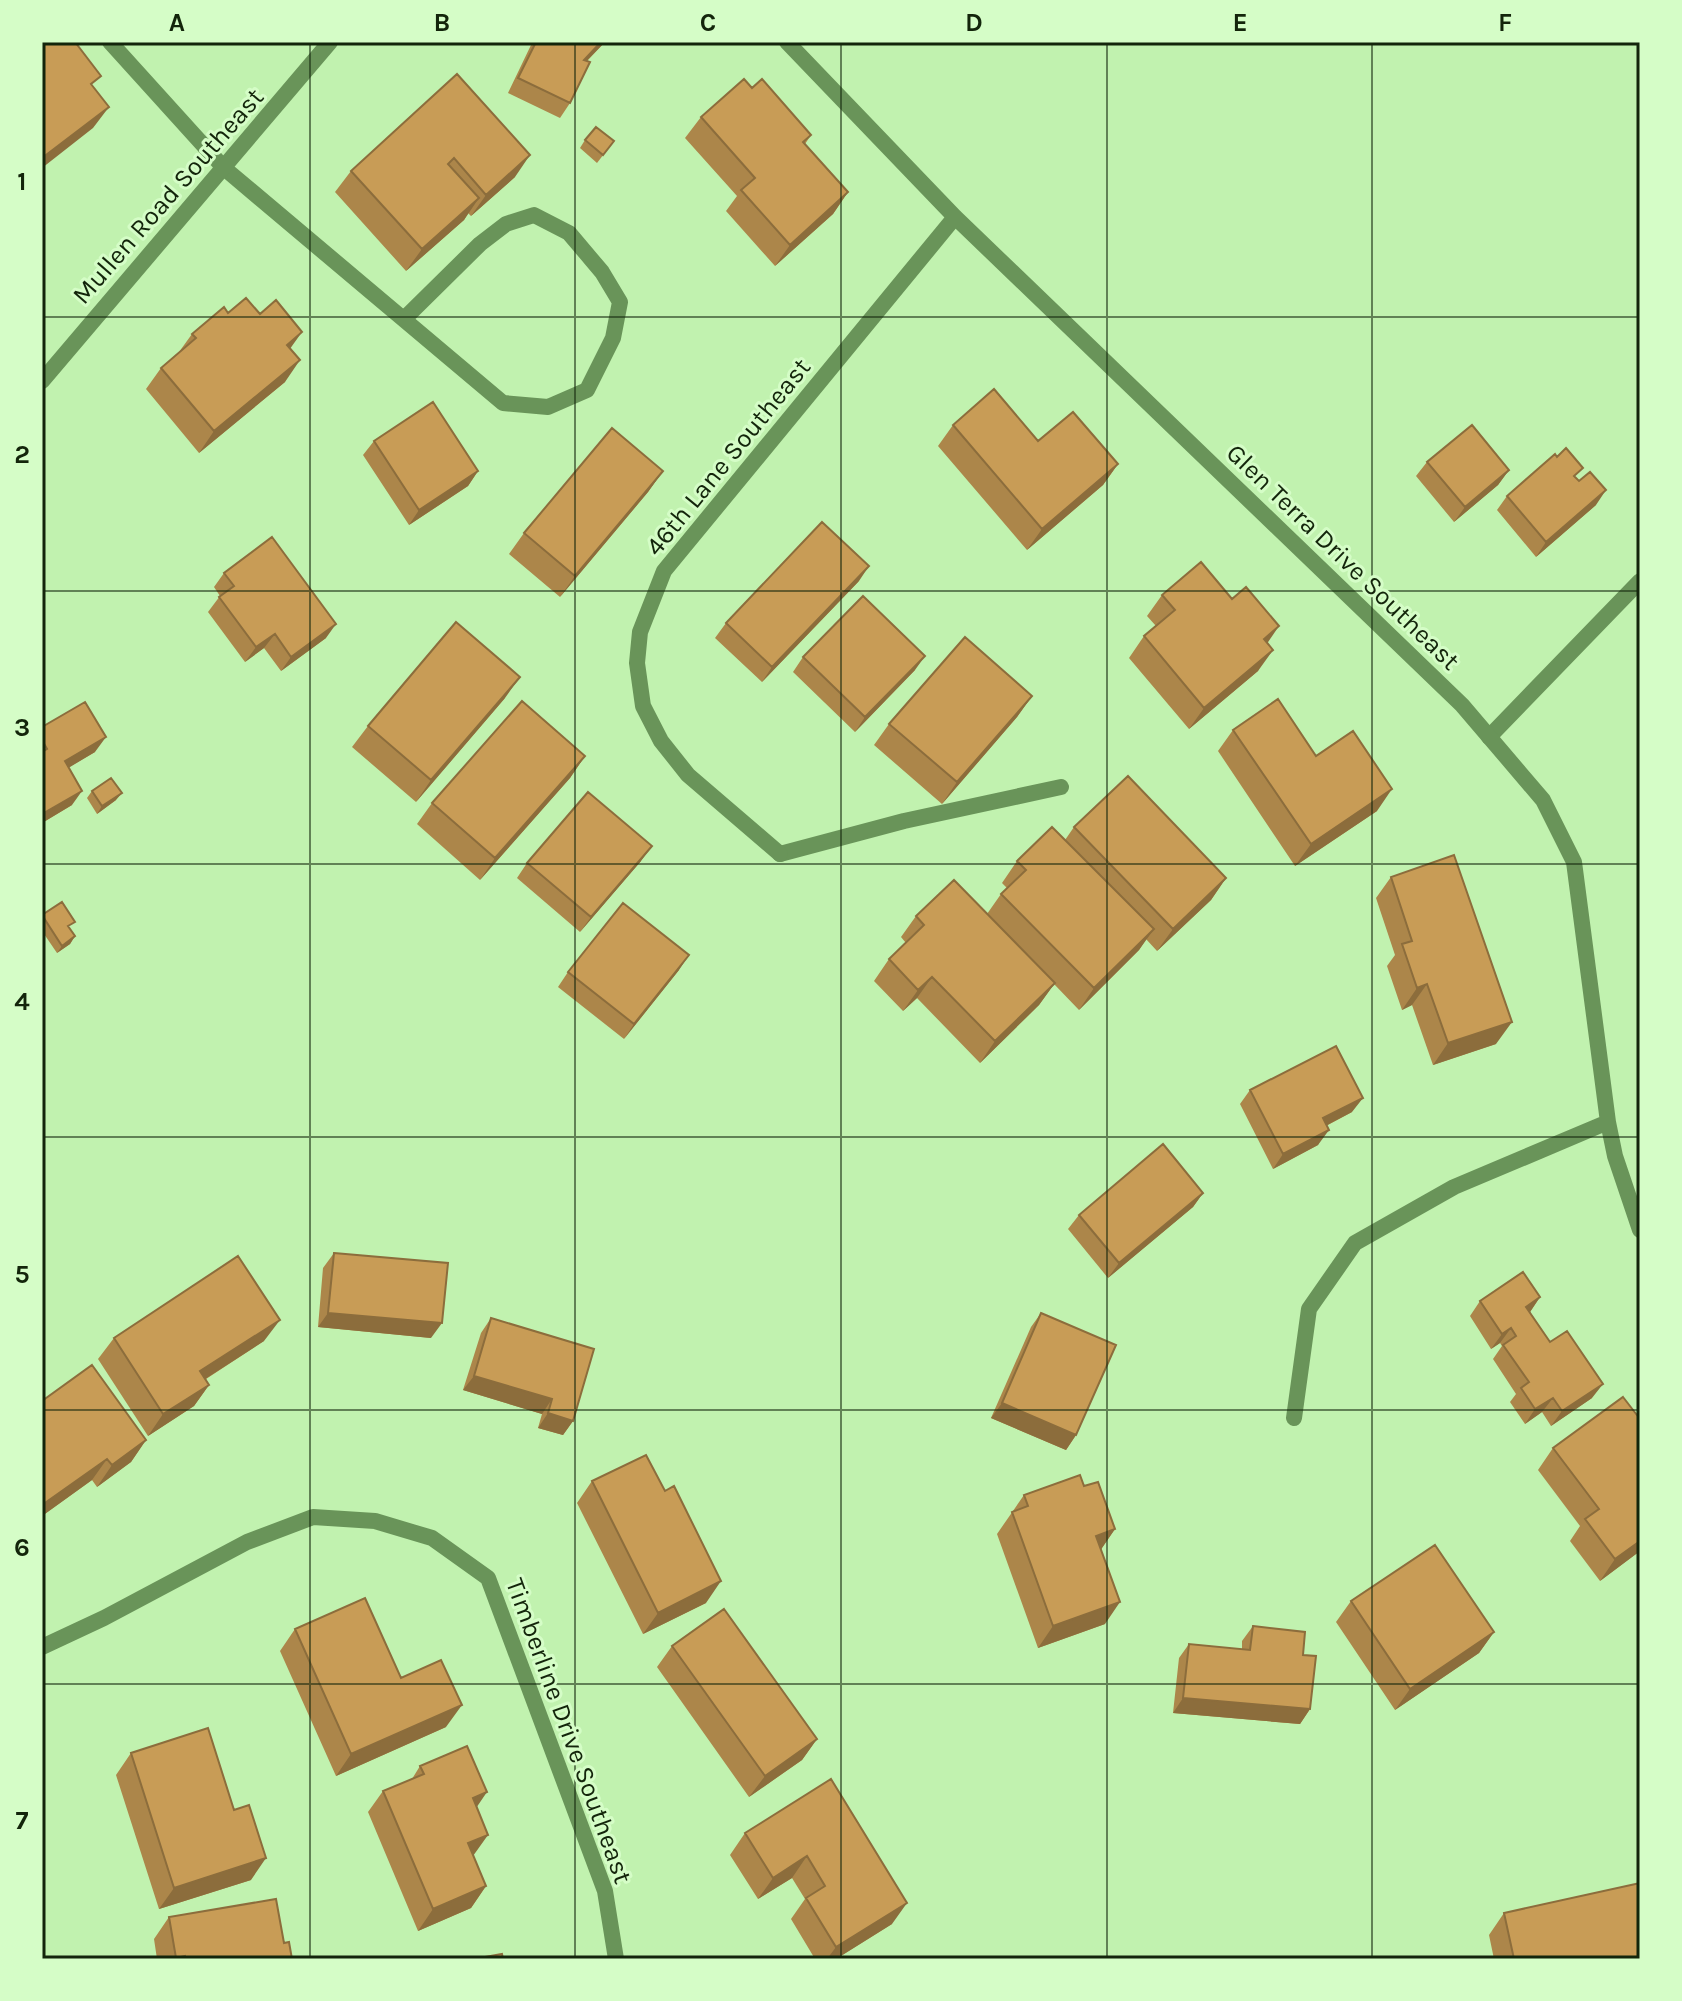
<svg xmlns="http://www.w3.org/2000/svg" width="1682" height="2001" font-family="Karla,sans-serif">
<rect width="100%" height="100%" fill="#c1f2af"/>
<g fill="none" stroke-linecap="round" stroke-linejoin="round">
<path stroke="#699459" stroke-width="16" d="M 110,42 L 224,168 L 503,403 L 548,407 L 587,390 L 613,338 L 620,302 L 602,272 L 569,233 L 534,215 L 506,224 L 480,244 L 404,319
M 1489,737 L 1640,581
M 780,854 L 904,821 L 1061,787"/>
<path stroke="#699459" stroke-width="16" d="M 787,42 L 955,217 L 1462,705 L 1543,800 L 1574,862 L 1608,1122 L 1615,1156 L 1640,1230
M 780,854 L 688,775 L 661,741 L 643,706 L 637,663 L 640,632 L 664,571 L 955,217
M 1294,1418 L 1309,1309 L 1355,1243 L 1454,1187 L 1608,1122
M 42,1647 L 104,1618 L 247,1542 L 313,1517 L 375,1521 L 432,1538 L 488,1578 L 605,1891 L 616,1959"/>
<path stroke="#699459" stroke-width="16" d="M 42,381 L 330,42"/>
</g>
<path fill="#ac864a" d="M 529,42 L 605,42 L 587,61 L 570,103 L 560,118 L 508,93 L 531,45 Z
M 457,74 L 515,177 L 471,216 L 468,213 L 464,220 L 406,271 L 335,192 L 351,171 Z
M 752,88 L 811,135 L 805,144 L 848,192 L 833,214 L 775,266 L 726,211 L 737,196 L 685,138 L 701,117 Z
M 585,140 L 614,141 L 597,163 L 580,148 Z
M 228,313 L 290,349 L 285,382 L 199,453 L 146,389 L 161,368 L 179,352 L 192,334 Z
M 953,425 L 1038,441 L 1118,464 L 1103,485 L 1027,550 L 938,446 Z
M 374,441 L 478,471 L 468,486 L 409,525 L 363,455 Z
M 1427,462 L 1509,470 L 1498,485 L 1454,522 L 1416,476 Z
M 663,471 L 648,492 L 560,597 L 509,554 L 524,533 Z
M 1576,478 L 1596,505 L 1536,557 L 1497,510 L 1507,496 Z
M 224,573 L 326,638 L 281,671 L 264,648 L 245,662 L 208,612 L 220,596 L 214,587 Z
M 859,581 L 762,682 L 715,638 L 726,623 Z
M 1162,595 L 1267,643 L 1258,671 L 1189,729 L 1129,658 L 1144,636 L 1156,626 L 1147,616 Z
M 803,657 L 915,670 L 855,732 L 793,672 Z
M 1032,696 L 1017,717 L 942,804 L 874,745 L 889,724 Z
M 505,698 L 416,802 L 352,747 L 368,726 Z
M 42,727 L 95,752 L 69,767 L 72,805 L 42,823 Z
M 1233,730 L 1316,756 L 1377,811 L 1295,866 L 1218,751 Z
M 585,756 L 570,778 L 480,880 L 417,824 L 432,803 Z
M 92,791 L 116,800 L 97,814 L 87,798 Z
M 1074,827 L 1226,878 L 1211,900 L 1157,951 L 1146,939 L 1139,950 L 1079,1010 L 1054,984 L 1039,1005 L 980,1063 L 917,998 L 903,1011 L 874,981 L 889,959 L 906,943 L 901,937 L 916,916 L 987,914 L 1001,894 L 1007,888 L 1002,883 L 1017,861 L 1065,840 Z
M 641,861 L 580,932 L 517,878 L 527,863 Z
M 1391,877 L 1496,1044 L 1433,1065 L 1412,1005 L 1402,1010 L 1387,966 L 1395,955 L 1376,898 Z
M 42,915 L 75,936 L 70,944 L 57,953 L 42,931 Z
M 679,970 L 624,1039 L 558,987 L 568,972 Z
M 1250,1090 L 1352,1112 L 1326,1126 L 1318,1145 L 1273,1169 L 1240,1104 Z
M 1203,1193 L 1193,1207 L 1108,1278 L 1068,1229 L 1079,1215 Z
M 334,1253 L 431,1338 L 318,1327 L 323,1268 Z
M 1540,1297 L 1530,1312 L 1550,1342 L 1592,1398 L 1551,1426 L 1542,1412 L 1525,1424 L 1510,1402 L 1516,1394 L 1493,1359 L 1502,1346 L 1500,1343 L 1491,1349 L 1470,1316 L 1480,1301 Z
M 1041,1313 L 1076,1435 L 1066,1450 L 991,1418 L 1031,1327 Z
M 491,1318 L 573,1421 L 563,1435 L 538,1428 L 542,1414 L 463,1390 L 481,1333 Z
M 114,1338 L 264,1341 L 206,1379 L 209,1385 L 194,1406 L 148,1436 L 98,1359 Z
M 42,1401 L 146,1440 L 131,1462 L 97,1487 L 92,1480 L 42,1516 Z
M 1640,1419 L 1640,1551 L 1600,1581 L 1570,1541 L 1580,1526 L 1538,1470 L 1553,1448 Z
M 592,1481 L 706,1603 L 643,1634 L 577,1503 Z
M 1084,1486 L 1115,1529 L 1101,1549 L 1105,1624 L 1038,1648 L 997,1534 L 1024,1495 Z
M 1351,1601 L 1494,1632 L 1479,1653 L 1395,1710 L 1336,1622 Z
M 1253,1626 L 1303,1655 L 1310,1709 L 1300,1724 L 1173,1713 L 1179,1658 L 1189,1644 L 1242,1649 L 1242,1641 Z
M 295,1629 L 401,1678 L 446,1727 L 336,1776 L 280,1651 Z
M 672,1646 L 817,1739 L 802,1760 L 749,1797 L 657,1667 Z
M 131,1753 L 234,1810 L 251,1880 L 159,1909 L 116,1775 Z
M 420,1766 L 477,1807 L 473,1856 L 486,1886 L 471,1908 L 418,1931 L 368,1812 L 383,1791 L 412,1779 Z
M 831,1779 L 892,1924 L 836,1959 L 815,1959 L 791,1919 L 805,1899 L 792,1878 L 758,1899 L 730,1855 L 745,1833 Z
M 1504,1913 L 1640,1959 L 1494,1959 L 1489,1935 Z
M 169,1917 L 284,1943 L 292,1959 L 157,1959 L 154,1939 Z"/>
<path fill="#8c6d3c" d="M 601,42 L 605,42 L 574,74 L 584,60 Z
M 109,107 L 93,128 L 42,168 L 42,158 Z
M 530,155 L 515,177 L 471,216 L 486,195 Z
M 848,192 L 833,214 L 775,266 L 790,245 Z
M 479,198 L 464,220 L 406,271 L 422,249 Z
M 302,332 L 287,353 L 287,345 Z
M 300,360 L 285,382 L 199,453 L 214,431 Z
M 1118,464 L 1103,485 L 1027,550 L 1042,529 Z
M 1509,470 L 1498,485 L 1454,522 L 1465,507 Z
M 478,471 L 468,486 L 409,525 L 419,510 Z
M 663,471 L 648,492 L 560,597 L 575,576 Z
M 1606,490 L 1596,505 L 1536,557 L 1546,542 Z
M 869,566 L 859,581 L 762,682 L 772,667 Z
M 336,624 L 326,638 L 281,671 L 291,657 Z
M 1279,626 L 1264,648 L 1264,639 Z
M 275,634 L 264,648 L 245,662 L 256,647 Z
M 1273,650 L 1258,671 L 1189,729 L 1204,708 Z
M 925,656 L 915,670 L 855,732 L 865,717 Z
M 520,677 L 505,698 L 416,802 L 431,780 Z
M 1032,696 L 1017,717 L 942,804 L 957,782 Z
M 106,737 L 95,752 L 55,776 L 65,761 Z
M 585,756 L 570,778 L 480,880 L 495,858 Z
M 1392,789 L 1377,811 L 1295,866 L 1311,844 Z
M 82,791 L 72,805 L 42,823 L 42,814 Z
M 122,793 L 116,800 L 97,814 L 102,806 Z
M 652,846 L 641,861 L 580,932 L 591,917 Z
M 1226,878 L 1211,900 L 1157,951 L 1173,929 Z
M 1154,929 L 1139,950 L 1079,1010 L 1094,988 Z
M 75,936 L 70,944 L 57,953 L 62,946 Z
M 689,955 L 679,970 L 624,1039 L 634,1024 Z
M 932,977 L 917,998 L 903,1011 L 918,990 Z
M 1055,983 L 1039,1005 L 980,1063 L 995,1041 Z
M 1427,984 L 1412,1005 L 1402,1010 L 1417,988 Z
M 1512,1022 L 1496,1044 L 1433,1065 L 1448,1043 Z
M 1363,1098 L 1352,1112 L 1312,1133 L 1323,1118 Z
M 1329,1130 L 1318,1145 L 1273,1169 L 1283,1154 Z
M 1203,1193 L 1193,1207 L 1108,1278 L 1119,1263 Z
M 1540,1297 L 1530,1312 L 1526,1307 Z
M 328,1313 L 442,1323 L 431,1338 L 318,1327 Z
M 280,1320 L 264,1341 L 185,1392 L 200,1371 Z
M 1511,1328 L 1500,1343 L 1491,1349 L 1502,1334 Z
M 474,1376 L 552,1399 L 542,1414 L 463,1390 Z
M 1603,1384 L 1592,1398 L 1551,1426 L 1562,1411 Z
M 209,1385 L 194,1406 L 148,1436 L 163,1414 Z
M 1553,1398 L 1542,1412 L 1525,1424 L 1535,1409 Z
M 1002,1403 L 1076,1435 L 1066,1450 L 991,1418 Z
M 548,1413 L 573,1421 L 563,1435 L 538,1428 Z
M 146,1440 L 131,1462 L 97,1487 L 112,1465 Z
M 107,1459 L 92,1480 L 42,1516 L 42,1505 Z
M 1115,1529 L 1100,1551 L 1096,1536 Z
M 1640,1541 L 1640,1551 L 1600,1581 L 1615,1559 Z
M 721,1581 L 706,1603 L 643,1634 L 658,1613 Z
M 1120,1602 L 1105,1624 L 1038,1648 L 1053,1626 Z
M 1494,1632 L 1479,1653 L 1395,1710 L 1410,1689 Z
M 1183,1698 L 1310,1709 L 1300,1724 L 1173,1713 Z
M 462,1705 L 446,1727 L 336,1776 L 351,1754 Z
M 817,1739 L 802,1760 L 749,1797 L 765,1776 Z
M 487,1792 L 472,1814 L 473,1798 Z
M 488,1835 L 473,1856 L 468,1843 Z
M 807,1856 L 792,1878 L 758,1899 L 773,1878 Z
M 266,1858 L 251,1880 L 159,1909 L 174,1888 Z
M 486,1886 L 471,1908 L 418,1931 L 433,1909 Z
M 907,1903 L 892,1924 L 836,1959 L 827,1959 L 836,1947 Z"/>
<path fill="#c89c56" stroke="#8c6d3c" stroke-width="2" d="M 42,42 L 75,42 L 101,76 L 91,84 L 109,107 L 42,158 Z
M 536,42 L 601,42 L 584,60 L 590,62 L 570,103 L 518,78 Z
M 457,74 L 530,155 L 486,195 L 454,158 L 448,164 L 479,198 L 422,249 L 351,171 Z
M 744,79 L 752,88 L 762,79 L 811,135 L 803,142 L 848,192 L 790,245 L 741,190 L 755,178 L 701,117 Z
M 596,127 L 614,141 L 603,155 L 585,140 Z
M 246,298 L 260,314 L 276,300 L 302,332 L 287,345 L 300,360 L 214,431 L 161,368 L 196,338 L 192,334 L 224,307 L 228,313 Z
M 994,389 L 1038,441 L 1073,412 L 1118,464 L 1042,529 L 953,425 Z
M 433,402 L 478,471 L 419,510 L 374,441 Z
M 1472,425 L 1509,470 L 1465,507 L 1427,462 Z
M 612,428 L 663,471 L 575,576 L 524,533 Z
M 1566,448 L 1583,468 L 1574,476 L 1579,481 L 1590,472 L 1606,490 L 1546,542 L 1507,496 L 1555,454 L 1557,457 Z
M 822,522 L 869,566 L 772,667 L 726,623 Z
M 272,537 L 336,624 L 291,657 L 275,634 L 256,647 L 219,597 L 234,586 L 224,573 Z
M 1201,562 L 1232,599 L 1246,587 L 1279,626 L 1264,639 L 1273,650 L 1204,708 L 1144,636 L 1175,610 L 1162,595 Z
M 863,596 L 925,656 L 865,717 L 803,657 Z
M 456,622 L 520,677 L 431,780 L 368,726 Z
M 965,637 L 1032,696 L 957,782 L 889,724 Z
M 1278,699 L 1316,756 L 1353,731 L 1392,789 L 1311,844 L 1233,730 Z
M 522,701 L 585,756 L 495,858 L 432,803 Z
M 85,702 L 106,737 L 65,761 L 82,791 L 42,814 L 42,752 L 47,749 L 42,740 L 42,727 Z
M 1128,776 L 1226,878 L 1173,929 L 1074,827 Z
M 111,778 L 122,793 L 102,806 L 92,791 Z
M 588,792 L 652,846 L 591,917 L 527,863 Z
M 1052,827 L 1154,929 L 1094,988 L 1001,894 L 1026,870 L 1017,861 Z
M 1454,855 L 1512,1022 L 1448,1043 L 1427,984 L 1417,988 L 1402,944 L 1412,941 L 1391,877 Z
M 954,880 L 1055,983 L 995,1041 L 932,977 L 918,990 L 889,959 L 924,925 L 916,916 Z
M 62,902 L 75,922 L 68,926 L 75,936 L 62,946 L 42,915 Z
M 623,903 L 689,955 L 634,1024 L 568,972 Z
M 1336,1046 L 1363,1098 L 1323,1118 L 1329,1130 L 1283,1154 L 1250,1090 Z
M 1163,1144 L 1203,1193 L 1119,1263 L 1079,1215 Z
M 334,1253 L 448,1263 L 442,1323 L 328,1313 Z
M 238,1256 L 280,1320 L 200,1371 L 209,1385 L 163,1414 L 114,1338 Z
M 1523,1272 L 1540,1297 L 1526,1307 L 1550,1342 L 1567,1331 L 1603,1384 L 1562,1411 L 1553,1398 L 1535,1409 L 1521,1388 L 1529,1382 L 1503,1345 L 1516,1336 L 1511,1328 L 1502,1334 L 1480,1301 Z
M 1041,1313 L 1116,1345 L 1076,1435 L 1002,1403 Z
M 491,1318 L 594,1349 L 573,1421 L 548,1413 L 552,1399 L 474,1376 Z
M 92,1365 L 146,1440 L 112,1465 L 107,1459 L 42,1505 L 42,1401 Z
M 1623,1397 L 1640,1419 L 1640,1541 L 1615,1559 L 1585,1519 L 1599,1509 L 1553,1448 Z
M 646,1455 L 665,1491 L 674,1486 L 721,1581 L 658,1613 L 592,1481 Z
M 1080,1475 L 1084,1486 L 1098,1482 L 1115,1529 L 1096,1536 L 1120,1602 L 1053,1626 L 1012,1512 L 1028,1506 L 1024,1495 Z
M 1435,1545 L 1494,1632 L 1410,1689 L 1351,1601 Z
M 365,1598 L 401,1678 L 441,1660 L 462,1705 L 351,1754 L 295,1629 Z
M 724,1609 L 817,1739 L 765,1776 L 672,1646 Z
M 1253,1626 L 1305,1632 L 1303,1655 L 1316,1656 L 1310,1709 L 1183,1698 L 1189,1644 L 1250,1650 Z
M 208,1728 L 234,1810 L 249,1805 L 266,1858 L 174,1888 L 131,1753 Z
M 467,1746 L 487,1792 L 473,1798 L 488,1835 L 468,1843 L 486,1886 L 433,1909 L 383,1791 L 424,1774 L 420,1766 Z
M 831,1779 L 907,1903 L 836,1947 L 806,1898 L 825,1886 L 807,1856 L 773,1878 L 745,1833 Z
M 1640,1883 L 1640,1959 L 1514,1959 L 1504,1913 Z
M 276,1899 L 284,1943 L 289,1942 L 292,1959 L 186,1959 L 185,1956 L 176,1958 L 169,1917 Z
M 502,1954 L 503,1959 L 474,1959 Z"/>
<path fill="none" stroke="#13250b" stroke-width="2" stroke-opacity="0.55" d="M 310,42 L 310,1959M 575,42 L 575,1959M 841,42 L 841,1959M 1107,42 L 1107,1959M 1372,42 L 1372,1959M 42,317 L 1640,317M 42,591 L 1640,591M 42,864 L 1640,864M 42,1137 L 1640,1137M 42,1410 L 1640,1410M 42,1684 L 1640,1684"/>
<g text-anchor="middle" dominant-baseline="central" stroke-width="6" stroke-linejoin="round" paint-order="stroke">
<g font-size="26" fill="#13250b" stroke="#d5fdc7">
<text transform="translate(168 196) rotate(-49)">Mullen Road Southeast</text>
<text transform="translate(728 457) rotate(-51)">46th Lane Southeast</text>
<text transform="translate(1343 557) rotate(44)">Glen Terra Drive Southeast</text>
<text transform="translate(569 1731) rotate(70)">Timberline Drive Southeast</text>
</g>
</g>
<rect width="1682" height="2001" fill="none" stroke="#d5fdc7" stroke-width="88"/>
<rect x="44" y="44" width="1594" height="1913" fill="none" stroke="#13250b" stroke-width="3"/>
<g font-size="26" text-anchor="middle" font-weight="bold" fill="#13250b">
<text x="177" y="31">A</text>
<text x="442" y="31">B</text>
<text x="708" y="31">C</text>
<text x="974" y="31">D</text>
<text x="1240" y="31">E</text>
<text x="1505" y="31">F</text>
<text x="22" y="190">1</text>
<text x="22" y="463">2</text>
<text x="22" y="736">3</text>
<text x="22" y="1010">4</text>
<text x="22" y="1283">5</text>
<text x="22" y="1556">6</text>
<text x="22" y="1829">7</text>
</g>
</svg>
